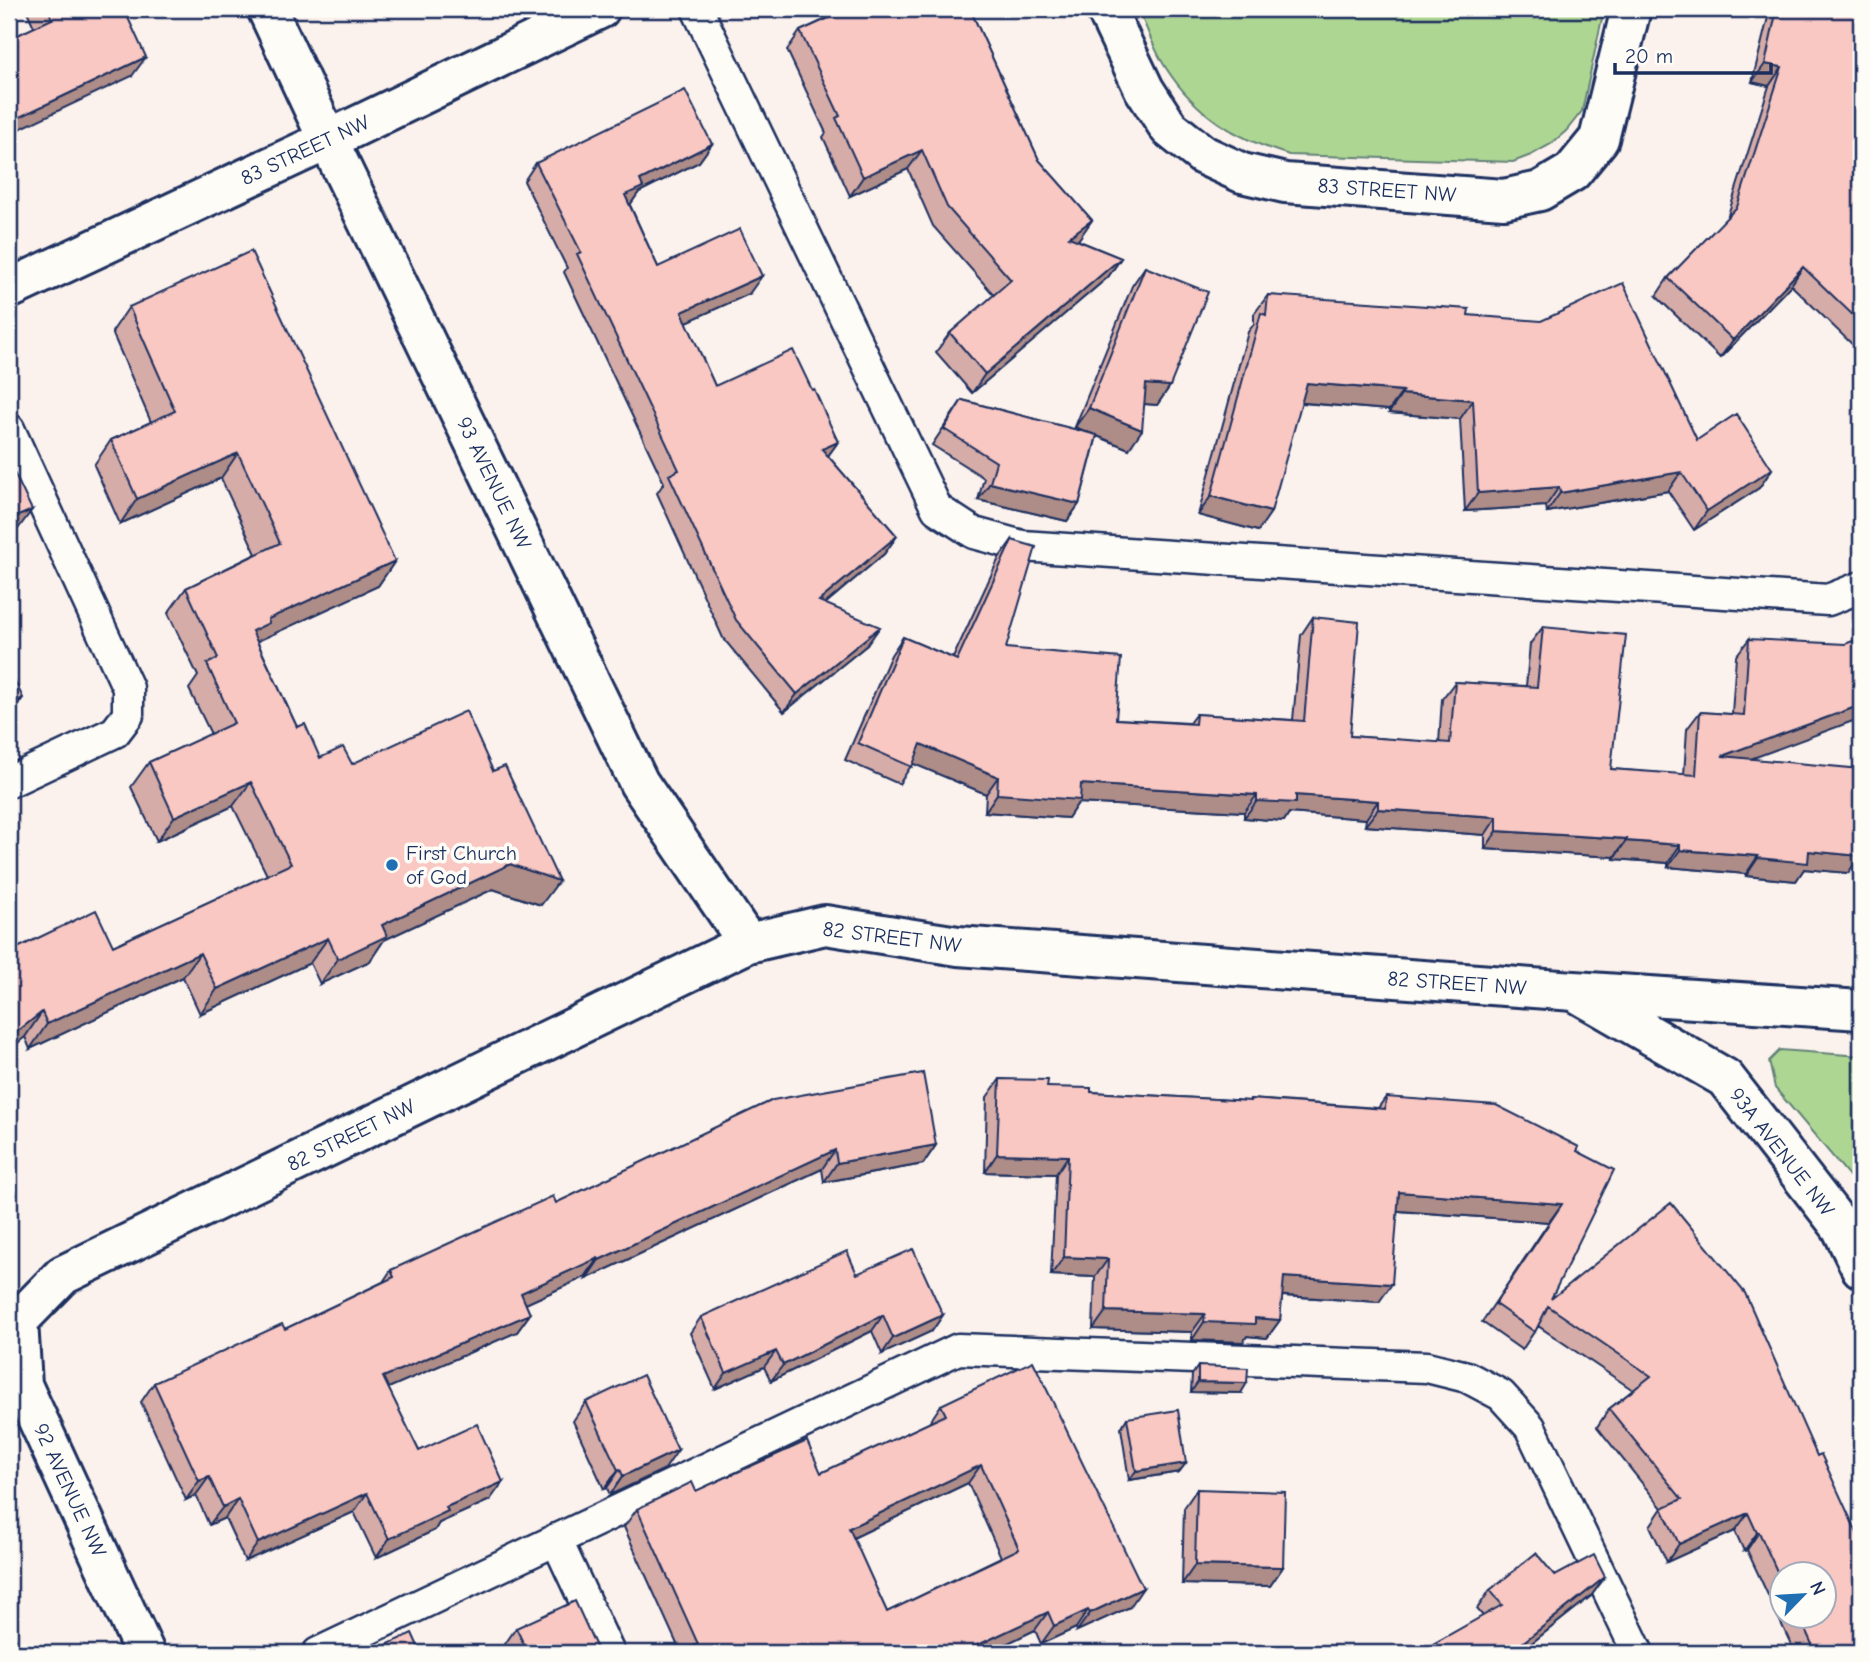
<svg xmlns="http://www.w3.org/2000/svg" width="1870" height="1662" font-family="'Comic Neue',sans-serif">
<rect width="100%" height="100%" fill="#fcf2ed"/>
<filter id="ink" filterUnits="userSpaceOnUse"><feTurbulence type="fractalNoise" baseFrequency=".0143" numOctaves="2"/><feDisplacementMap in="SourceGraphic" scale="14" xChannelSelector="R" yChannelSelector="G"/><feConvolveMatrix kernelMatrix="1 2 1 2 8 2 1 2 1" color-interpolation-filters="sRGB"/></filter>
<g filter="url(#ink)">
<path fill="#aed693" stroke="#648278" stroke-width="2" d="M 1138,9 L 1604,9 L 1582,111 L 1566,131 L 1551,144 L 1531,155 L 1513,162 L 1289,155 C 1235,138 1197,116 1166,68 C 1154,50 1147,28 1138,9 Z
M 1780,1050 L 1861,1056 L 1861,1190 L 1775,1088 L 1769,1061 Z"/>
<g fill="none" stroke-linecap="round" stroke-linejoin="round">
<g stroke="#1b2f5e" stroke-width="35">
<path id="service" d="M 697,9 L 937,509 L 974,533 L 1022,546 L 1828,600 L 1861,587
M 9,429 L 128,688 L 128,715 L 115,732 L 9,782
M 556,1539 L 609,1653
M 318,1653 L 958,1349 L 1427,1367 L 1467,1377 L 1501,1395 L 1530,1427 L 1638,1653"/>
</g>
<g stroke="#1b2f5e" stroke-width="44">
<path id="minor" d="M 267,9 L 328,140 L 639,783 L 748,943
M 1106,9 L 1144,89 L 1169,128 L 1203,155 L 1242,173 L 1285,183 L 1504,199 L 1540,191 L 1572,172 L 1599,139 L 1631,9
M 9,289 L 328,140 L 600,9
M 1581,995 L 1725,1078 L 1841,1227 L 1861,1268
M 145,1653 L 22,1385 L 18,1321 L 63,1275 L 748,943 L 825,925 L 958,946 L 1574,991 L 1861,1010"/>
</g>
<use href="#service" stroke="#fdfcf7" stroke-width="30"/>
<use href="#minor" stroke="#fdfcf7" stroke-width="38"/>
</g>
<path fill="#d6aca8" stroke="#1b2f5e" stroke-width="2" fill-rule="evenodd" d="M 26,9 L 124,9 L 132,76 L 34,27 Z
M 845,9 L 970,9 L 1039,160 L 1092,220 L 1077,240 L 1121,258 L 1108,277 L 972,393 L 936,352 L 950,333 L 994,295 L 933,226 L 908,169 L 850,196 L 823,137 L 826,133 L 787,50 L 800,31 L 843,11 Z
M 1770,9 L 1861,9 L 1859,193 L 1861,194 L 1861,353 L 1791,285 L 1720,358 L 1656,296 L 1668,278 L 1727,218 L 1769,86 L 1752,82 Z
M 712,144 L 699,162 L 639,192 L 630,205 L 658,267 L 749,294 L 686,322 L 715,386 L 812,390 L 838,442 L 828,456 L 897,536 L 884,554 L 825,604 L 867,645 L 784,712 L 723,638 L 657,493 L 664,483 L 564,272 L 567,268 L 524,181 L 536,163 Z
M 1145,267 L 1170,386 L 1157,405 L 1144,404 L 1129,449 L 1097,436 L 1079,504 L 1067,521 L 978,500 L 984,478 L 932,445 L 962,400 L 1092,434 L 1075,427 L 1132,286 Z
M 1268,295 L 1468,315 L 1697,440 L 1772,469 L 1759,488 L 1694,530 L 1668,491 L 1547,512 L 1546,506 L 1465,511 L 1460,419 L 1389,413 L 1389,410 L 1301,403 L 1258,531 L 1198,515 L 1248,332 L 1254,324 L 1254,314 Z
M 129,307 L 395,561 L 378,586 L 257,641 L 297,727 L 320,758 L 352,764 L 541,905 L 493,889 L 384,940 L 370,961 L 320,984 L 310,963 L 200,1014 L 183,977 L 30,1049 L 25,1037 L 9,952 L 113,946 L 267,875 L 233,806 L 157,841 L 131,787 L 149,762 L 211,734 L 189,689 L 198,676 L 168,613 L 186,588 L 256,554 L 221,478 L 120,524 L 94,465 L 111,440 L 151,422 L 112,332 Z
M 1012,540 L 1006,648 L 1116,719 L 1189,723 L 1196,714 L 1293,720 L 1301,635 L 1313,617 L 1350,736 L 1439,743 L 1442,699 L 1455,682 L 1526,686 L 1530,644 L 1543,627 L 1611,769 L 1684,775 L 1687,729 L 1700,712 L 1732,714 L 1736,656 L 1749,639 L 1751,759 L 1848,873 L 1804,869 L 1796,881 L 1746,876 L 1746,874 L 1668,867 L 1668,863 L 1614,859 L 1614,857 L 1485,849 L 1485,835 L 1365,826 L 1366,819 L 1289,813 L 1284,821 L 1244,818 L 1244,812 L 1078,803 L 1068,818 L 985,812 L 986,794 L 913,763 L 899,784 L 845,760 L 891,655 L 903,637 L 953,658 L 999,558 Z
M 1000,1079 L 1047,1087 L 1091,1092 L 1249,1101 L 1250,1099 L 1378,1108 L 1386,1097 L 1577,1151 L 1551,1299 L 1817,1456 L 1861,1549 L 1861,1653 L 1795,1653 L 1747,1550 L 1744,1551 L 1735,1531 L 1667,1562 L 1650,1526 L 1662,1508 L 1597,1427 L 1609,1409 L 1633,1390 L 1538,1326 L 1522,1350 L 1482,1322 L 1549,1222 L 1397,1211 L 1379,1302 L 1282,1296 L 1280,1320 L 1267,1338 L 1247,1336 L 1243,1342 L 1192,1340 L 1192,1332 L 1093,1329 L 1095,1277 L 1051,1275 L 1056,1174 L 985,1172 L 987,1097 ZM 1782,1574 L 1824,1616 L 1782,1616 Z
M 773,1100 L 936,1145 L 923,1164 L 824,1182 L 822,1169 L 586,1279 L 585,1277 L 525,1304 L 530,1314 L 517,1332 L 388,1388 L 419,1451 L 490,1500 L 439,1523 L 435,1530 L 376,1558 L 354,1512 L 245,1561 L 225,1518 L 209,1525 L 196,1495 L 186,1500 L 141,1402 L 154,1383 L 285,1329 L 383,1282 L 391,1270 L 556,1203 Z
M 857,1274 L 943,1315 L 932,1331 L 882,1354 L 872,1331 L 771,1381 L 764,1367 L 715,1389 L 690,1333 L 701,1317 Z
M 1198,1366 L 1241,1393 L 1191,1392 L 1192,1375 Z
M 586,1402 L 665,1469 L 610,1495 L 607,1488 L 604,1489 L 573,1421 Z
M 941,1405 L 1130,1607 L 1077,1631 L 1076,1628 L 1041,1644 L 1035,1630 L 987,1653 L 681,1653 L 624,1527 L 637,1509 L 696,1491 L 821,1473 L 929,1423 ZM 968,1483 L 1001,1557 L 887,1612 L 853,1538 Z
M 1127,1418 L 1186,1463 L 1179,1472 L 1129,1480 L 1121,1428 Z
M 1197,1489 L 1283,1567 L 1270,1586 L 1182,1584 L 1184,1508 Z
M 1555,1576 L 1605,1577 L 1591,1596 L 1519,1653 L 1422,1653 L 1426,1648 L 1483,1616 L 1477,1609 L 1490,1590 Z
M 516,1628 L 599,1653 L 506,1653 L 503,1647 Z"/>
<path fill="#ae8c88" stroke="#1b2f5e" stroke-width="2" d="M 146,57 L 132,76 L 9,134 L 9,122 Z
M 1765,64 L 1782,67 L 1769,86 L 1752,82 Z
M 712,144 L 699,162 L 639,192 L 630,205 L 613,213 L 625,195 L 640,180 Z
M 922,150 L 908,169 L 850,196 L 863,177 Z
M 1092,220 L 1079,239 L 1056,256 L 1069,237 Z
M 1121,258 L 1108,277 L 972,393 L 985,374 Z
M 1803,267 L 1791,285 L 1720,358 L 1733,340 Z
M 762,276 L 749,294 L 669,330 L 682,312 Z
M 1307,383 L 1403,391 L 1389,410 L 1293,402 Z
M 1146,384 L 1170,386 L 1157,405 L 1132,403 Z
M 1402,394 L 1473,400 L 1460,419 L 1389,413 Z
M 1089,408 L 1142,430 L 1129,449 L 1075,427 Z
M 838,442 L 825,460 L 822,449 Z
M 238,453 L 221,478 L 120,524 L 137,499 Z
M 1772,469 L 1759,488 L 1694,530 L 1707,511 Z
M 1681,472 L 1668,491 L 1547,512 L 1560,493 Z
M 990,483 L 1079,504 L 1067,521 L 978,500 Z
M 1559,487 L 1546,506 L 1465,511 L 1478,493 Z
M 1211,496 L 1271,512 L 1258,531 L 1198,515 Z
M 32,510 L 18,529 L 9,533 L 9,520 Z
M 897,536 L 884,554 L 807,619 L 819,601 Z
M 395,561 L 378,586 L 256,642 L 252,631 L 268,619 Z
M 880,627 L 867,645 L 784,712 L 797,694 Z
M 23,698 L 16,708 L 9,711 L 9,705 Z
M 1861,705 L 1861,718 L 1710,774 L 1722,756 Z
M 921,744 L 998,777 L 986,794 L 909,762 Z
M 251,782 L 233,806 L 157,841 L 174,817 Z
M 1081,784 L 1257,795 L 1244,812 L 1078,803 L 1068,818 L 985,812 L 997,794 Z
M 1296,795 L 1378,801 L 1366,819 L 1289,813 L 1284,821 L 1244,818 L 1257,801 Z
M 1378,809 L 1497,817 L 1485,835 L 1365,826 Z
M 1497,831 L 1627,839 L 1614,857 L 1485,849 Z
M 1626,841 L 1680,845 L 1668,863 L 1614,859 Z
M 1680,850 L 1758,856 L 1746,874 L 1668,867 Z
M 1809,851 L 1860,856 L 1848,873 L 1804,869 L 1796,881 L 1746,876 L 1758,858 Z
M 510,864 L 559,881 L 541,905 L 493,889 L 384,940 L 370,961 L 320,984 L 338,959 L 382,925 Z
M 328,938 L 310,963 L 200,1014 L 217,989 Z
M 200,953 L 183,977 L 30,1049 L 47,1024 Z
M 42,1012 L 25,1037 L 9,1050 L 9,1038 Z
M 936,1145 L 923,1164 L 824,1182 L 837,1163 Z
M 835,1150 L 822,1169 L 586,1279 L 599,1260 Z
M 997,1154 L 1068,1156 L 1056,1174 L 985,1172 Z
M 1399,1192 L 1562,1204 L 1549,1222 L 1386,1210 Z
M 1064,1257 L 1108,1259 L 1095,1277 L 1051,1275 Z
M 598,1258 L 585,1277 L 508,1312 L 521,1293 Z
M 1284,1277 L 1392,1284 L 1379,1302 L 1271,1295 Z
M 1106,1311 L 1205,1314 L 1192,1332 L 1093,1329 Z
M 530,1314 L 517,1332 L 370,1396 L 383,1377 Z
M 883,1315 L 872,1331 L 771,1381 L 783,1365 Z
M 943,1315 L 932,1331 L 882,1354 L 893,1338 Z
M 1255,1318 L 1280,1320 L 1267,1338 L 1247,1336 L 1243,1342 L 1192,1340 L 1204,1322 Z
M 776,1351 L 764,1367 L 715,1389 L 726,1373 Z
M 1198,1382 L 1247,1383 L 1241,1393 L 1191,1392 Z
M 678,1450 L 665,1469 L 610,1495 L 623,1476 Z
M 1186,1463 L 1179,1472 L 1129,1480 L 1136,1471 Z
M 981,1465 L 968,1483 L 836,1546 L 849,1528 Z
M 620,1469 L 607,1488 L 604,1489 L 618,1470 Z
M 209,1477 L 196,1495 L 186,1500 L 199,1481 Z
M 503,1482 L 490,1500 L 439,1523 L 435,1530 L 376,1558 L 389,1539 L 446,1507 Z
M 367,1493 L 354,1512 L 245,1561 L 258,1543 Z
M 238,1499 L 225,1518 L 209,1525 L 223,1507 Z
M 1748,1513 L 1735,1531 L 1667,1562 L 1679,1544 Z
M 1759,1532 L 1747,1550 L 1744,1551 L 1757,1533 Z
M 1195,1565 L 1283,1567 L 1270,1586 L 1182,1584 Z
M 1605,1577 L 1591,1596 L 1519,1653 L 1510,1653 Z
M 1143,1588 L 1130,1607 L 1077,1631 L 1090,1613 Z
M 1088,1610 L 1076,1628 L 1041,1644 L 1054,1626 Z
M 1048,1612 L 1035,1630 L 987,1653 L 961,1653 Z"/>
<path fill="#f9c8c3" stroke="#1b2f5e" stroke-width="2" fill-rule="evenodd" d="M 48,9 L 124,9 L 146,57 L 9,122 L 9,39 L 52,19 Z
M 849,9 L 970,9 L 1039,160 L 1092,220 L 1069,237 L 1121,258 L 985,374 L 950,333 L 1011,280 L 947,207 L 922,150 L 863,177 L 836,118 L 840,116 L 800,31 Z
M 1777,9 L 1861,9 L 1861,185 L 1859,193 L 1861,194 L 1861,323 L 1803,267 L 1733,340 L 1668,278 L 1737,207 L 1782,67 L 1765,64 Z
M 685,90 L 712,144 L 640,180 L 643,187 L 625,195 L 658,267 L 740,229 L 762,276 L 682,312 L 715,386 L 793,350 L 812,390 L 814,389 L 838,442 L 822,449 L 897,536 L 819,601 L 880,627 L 797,694 L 736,620 L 669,475 L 679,470 L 577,254 L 581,252 L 536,163 Z
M 251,251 L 395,561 L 268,619 L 269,623 L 252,631 L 297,727 L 305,724 L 320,758 L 343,747 L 352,764 L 466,711 L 493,771 L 505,766 L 559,881 L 510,864 L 382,925 L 387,936 L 338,959 L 328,938 L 217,989 L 200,953 L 47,1024 L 42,1012 L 9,1038 L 9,952 L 96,910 L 113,946 L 291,864 L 251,782 L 174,817 L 149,762 L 234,723 L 207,664 L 218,658 L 186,588 L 280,543 L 238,453 L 137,499 L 111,440 L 175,411 L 129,307 Z
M 1145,267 L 1208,292 L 1170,386 L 1146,384 L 1142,430 L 1089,408 Z
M 1623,283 L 1697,440 L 1736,414 L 1772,469 L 1707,511 L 1681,472 L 1560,493 L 1559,487 L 1478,493 L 1473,400 L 1402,394 L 1403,391 L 1307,383 L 1271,512 L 1211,496 L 1261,313 L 1266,315 L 1268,295 L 1469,309 L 1468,315 L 1541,321 Z
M 962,400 L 1097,435 L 1079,504 L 990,483 L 996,462 L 944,429 Z
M 9,462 L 32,510 L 9,520 Z
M 1012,540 L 1036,547 L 1006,648 L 1121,658 L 1116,719 L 1195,724 L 1196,714 L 1304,721 L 1313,617 L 1359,622 L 1350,736 L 1450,743 L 1455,682 L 1537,687 L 1543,627 L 1626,635 L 1611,769 L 1696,775 L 1700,712 L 1744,715 L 1749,639 L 1845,644 L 1861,638 L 1861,705 L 1722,756 L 1861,769 L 1861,843 L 1860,856 L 1809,851 L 1808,863 L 1758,858 L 1758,856 L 1680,850 L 1680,845 L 1626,841 L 1627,839 L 1497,831 L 1497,817 L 1378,809 L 1378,801 L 1296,795 L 1296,803 L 1257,801 L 1257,795 L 1081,784 L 1080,800 L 997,794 L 998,777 L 921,744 L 912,767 L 858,743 L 903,637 L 957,660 Z
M 9,669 L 23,698 L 9,705 Z
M 9,843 L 12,851 L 9,853 Z
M 923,1073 L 936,1145 L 837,1163 L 835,1150 L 599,1260 L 598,1258 L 521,1293 L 530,1314 L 383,1377 L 419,1451 L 477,1424 L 503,1482 L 446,1507 L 448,1511 L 389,1539 L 367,1493 L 258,1543 L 238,1499 L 223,1507 L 209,1477 L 199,1481 L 154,1383 L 282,1324 L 285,1329 L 394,1277 L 391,1270 L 441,1247 L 553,1196 L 556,1203 L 773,1100 Z
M 1000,1079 L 1048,1080 L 1047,1087 L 1091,1088 L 1091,1092 L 1250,1101 L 1250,1099 L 1385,1109 L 1386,1097 L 1496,1105 L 1579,1147 L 1577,1151 L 1614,1170 L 1551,1299 L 1671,1203 L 1745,1293 L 1817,1456 L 1821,1454 L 1861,1542 L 1861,1547 L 1860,1547 L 1861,1550 L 1861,1653 L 1816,1653 L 1799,1616 L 1824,1616 L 1824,1574 L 1782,1574 L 1782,1582 L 1759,1532 L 1757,1533 L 1748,1513 L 1679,1544 L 1662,1508 L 1682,1499 L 1609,1409 L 1651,1376 L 1548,1306 L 1535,1332 L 1495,1304 L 1562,1204 L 1399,1192 L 1392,1284 L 1284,1277 L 1280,1320 L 1255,1318 L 1255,1324 L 1204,1322 L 1205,1314 L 1106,1311 L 1108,1259 L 1064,1257 L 1068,1156 L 997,1154 Z
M 913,1249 L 943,1315 L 893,1338 L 883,1315 L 783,1365 L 776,1351 L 726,1373 L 701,1317 L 847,1251 L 857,1274 Z
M 1033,1361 L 1143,1588 L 1090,1613 L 1088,1610 L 1054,1626 L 1048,1612 L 961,1653 L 688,1653 L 686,1650 L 698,1644 L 637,1509 L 692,1482 L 696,1491 L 807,1441 L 821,1473 L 946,1415 L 941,1405 ZM 981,1465 L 1019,1549 L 887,1612 L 849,1528 Z
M 1198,1366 L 1248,1368 L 1247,1383 L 1198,1382 Z
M 643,1375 L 678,1450 L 623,1476 L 620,1469 L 618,1470 L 586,1402 Z
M 1178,1410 L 1186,1463 L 1136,1471 L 1127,1418 Z
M 1197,1489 L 1285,1492 L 1283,1567 L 1195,1565 Z
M 1536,1553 L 1555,1576 L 1594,1555 L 1605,1577 L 1511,1652 L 1511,1653 L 1429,1653 L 1426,1648 L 1502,1605 L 1490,1590 Z
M 575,1601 L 599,1653 L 528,1653 L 516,1628 Z
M 9,1624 L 22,1653 L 9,1653 Z
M 412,1633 L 421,1653 L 369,1653 Z"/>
</g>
<circle fill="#1f6fb2" stroke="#fdfcf7" stroke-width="2.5" cx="392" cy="865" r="7"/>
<g text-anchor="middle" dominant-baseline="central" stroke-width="7" stroke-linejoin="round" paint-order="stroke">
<g font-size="21" fill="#1b2f5e" stroke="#fdfcf7">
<text transform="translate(305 150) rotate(-25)">83 STREET NW</text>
<text transform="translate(1387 190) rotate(4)">83 STREET NW</text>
<text transform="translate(494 483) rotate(64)">93 AVENUE NW</text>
<text transform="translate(892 937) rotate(7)">82 STREET NW</text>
<text transform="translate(1457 983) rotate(4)">82 STREET NW</text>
<text transform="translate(351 1135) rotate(-26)">82 STREET NW</text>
<text transform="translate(1782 1152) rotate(52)">93A AVENUE NW</text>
<text transform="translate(70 1490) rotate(65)">92 AVENUE NW</text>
</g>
<g font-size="21" fill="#1b2f5e" stroke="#fdfcf7" text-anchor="start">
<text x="406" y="853">First Church<tspan x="406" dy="24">of God</tspan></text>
</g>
</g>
<rect width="1870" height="1662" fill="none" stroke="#fdfcf7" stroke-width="35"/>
<rect x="18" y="18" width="1835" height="1627" fill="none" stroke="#1b2f5e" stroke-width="2.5" filter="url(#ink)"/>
<g transform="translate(1803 1595) rotate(65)"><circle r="33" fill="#fdfcf7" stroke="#a3aaba" stroke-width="2"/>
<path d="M0-5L12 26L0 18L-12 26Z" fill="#1f6fb2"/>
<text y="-10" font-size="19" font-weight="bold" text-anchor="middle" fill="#1b2f5e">N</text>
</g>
<path d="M1615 63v10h156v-10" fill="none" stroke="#1b2f5e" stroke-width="3.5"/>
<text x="1625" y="63" font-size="21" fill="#1b2f5e" stroke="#fdfcf7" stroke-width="5" paint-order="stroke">20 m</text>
</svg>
